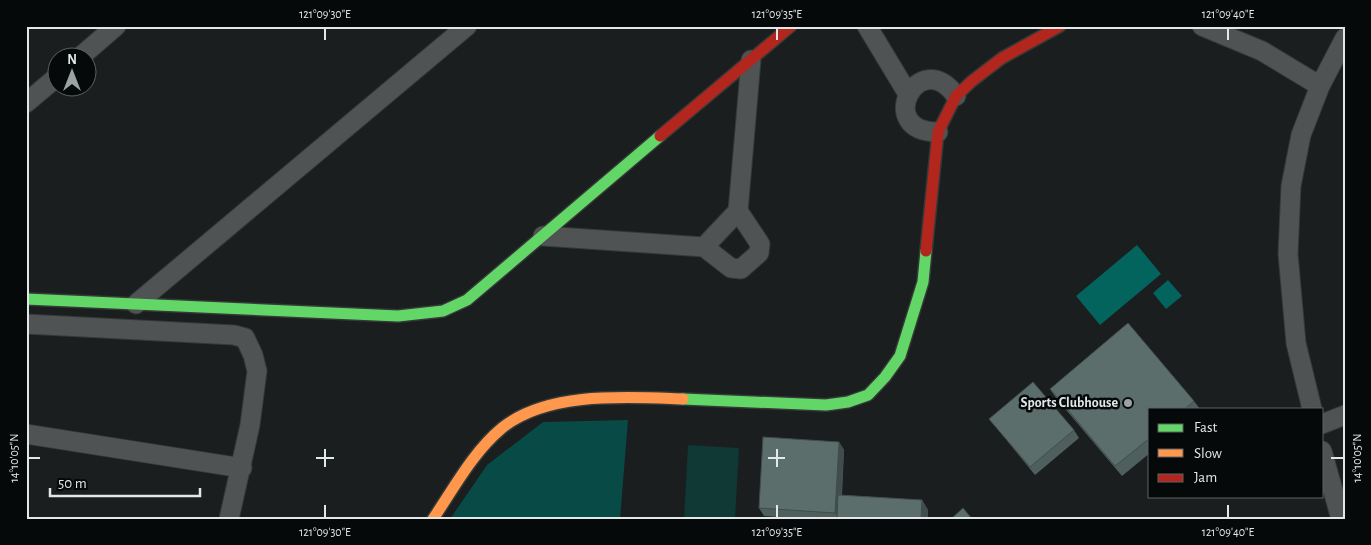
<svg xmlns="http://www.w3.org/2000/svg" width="1371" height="545" font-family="'Alegreya Sans',sans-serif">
<rect width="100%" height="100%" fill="#1a1e1e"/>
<path fill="#103834" d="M 688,445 L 739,448 L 735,519 L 684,519 Z"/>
<path fill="#084a45" d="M 628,420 L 620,519 L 450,519 L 487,465 L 543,422 Z"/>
<path fill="#02645d" d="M 1137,245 L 1161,274 L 1100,325 L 1076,296 Z
M 1168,280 L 1182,296 L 1166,309 L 1153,293 Z"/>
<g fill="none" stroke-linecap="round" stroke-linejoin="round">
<g stroke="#353938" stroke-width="21">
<path id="street" d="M 867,26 L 908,94
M 1202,26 L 1262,51 L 1320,86
M 79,58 L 116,26
M 26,103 L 58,76
M 938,132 C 873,132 919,44 956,96
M 738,211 L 760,244 L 759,253 L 741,269 L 731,268 L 704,247 L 738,211 L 751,60
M 543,236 L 704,247
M 136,304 L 467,26
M 26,324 L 234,335 L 245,338 L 253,355 L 257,371 L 250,425 L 229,519
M 1312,409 L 1296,343 L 1288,254 L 1291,186 L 1301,135 L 1320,86 L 1345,38
M 1322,424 L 1345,415
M 26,434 L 242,468
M 1322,451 L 1341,519"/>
</g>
<g stroke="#353938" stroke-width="14">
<path id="fast" d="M 26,299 L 398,316 L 443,311 L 467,300 L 660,136
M 683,399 L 826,405 L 848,402 L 868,395 L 885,377 L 900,356 L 923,282 L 926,251"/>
</g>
<g stroke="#353938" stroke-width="14">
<path id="slow" d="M 433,519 C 454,488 473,452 502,428 C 548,391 627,397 683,399"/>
</g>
<g stroke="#353938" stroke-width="14">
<path id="jam" d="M 660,136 L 791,26
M 926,251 L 938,132 L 956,96 L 972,81 L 1002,58 L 1060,26"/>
</g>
<use href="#street" stroke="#505353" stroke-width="19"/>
<use href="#fast" stroke="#63d668" stroke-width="11"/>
<use href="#slow" stroke="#ff974d" stroke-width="11"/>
<use href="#jam" stroke="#b3261e" stroke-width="11"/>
</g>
<path fill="#4e5f5d" d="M 1050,389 L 1194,401 L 1200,409 L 1150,409 L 1150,453 L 1122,476 L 1056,398 Z
M 989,419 L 1074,430 L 1079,438 L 1035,475 L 995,426 Z
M 839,442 L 844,450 L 842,495 L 922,500 L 928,510 L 928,519 L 809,519 L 764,516 L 759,508 Z"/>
<path fill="#404d4c" d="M 839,442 L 844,450 L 840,519 L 839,519 L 835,513 Z
M 922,500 L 928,510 L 928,519 L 921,519 Z"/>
<path fill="#5b6e6c" stroke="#404d4c" d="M 1128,323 L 1194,401 L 1185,409 L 1150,409 L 1150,438 L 1115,466 L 1050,389 Z
M 1033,382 L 1074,430 L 1030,467 L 989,419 Z
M 763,437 L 839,442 L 835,513 L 759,508 Z
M 838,495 L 922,500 L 921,519 L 837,519 Z
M 963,508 L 972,519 L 951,519 Z"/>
<path fill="none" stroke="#e2e8e7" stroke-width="2" d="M 325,28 L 325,40M 777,28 L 777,40M 1228,28 L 1228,40M 325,449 L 325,467M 777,449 L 777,467M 28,458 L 40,458M 316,458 L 334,458M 768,458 L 785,458M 1331,458 L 1344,458M 325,505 L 325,518M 777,505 L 777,518M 1228,505 L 1228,518"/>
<circle fill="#9ca1a1" stroke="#060909" stroke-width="2" cx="1128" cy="403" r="5"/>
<g text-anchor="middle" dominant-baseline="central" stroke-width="5" stroke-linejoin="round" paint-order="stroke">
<g font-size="14" font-weight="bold" fill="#e2e8e7" stroke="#060909" text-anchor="end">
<text x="1118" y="403">Sports Clubhouse</text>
</g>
</g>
<rect width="1371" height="545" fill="none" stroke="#060909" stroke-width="55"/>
<rect x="1148" y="408" width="175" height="90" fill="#060909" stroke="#5e6262"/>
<rect x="1158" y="424" width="25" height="8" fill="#63d668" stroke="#5e6262"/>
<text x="1194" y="432" font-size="15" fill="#e2e8e7">Fast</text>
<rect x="1158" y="449" width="25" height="8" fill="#ff974d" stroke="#5e6262"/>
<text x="1194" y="458" font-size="15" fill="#e2e8e7">Slow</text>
<rect x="1158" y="474" width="25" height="8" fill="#b3261e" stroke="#5e6262"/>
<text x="1194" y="482" font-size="15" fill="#e2e8e7">Jam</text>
<g transform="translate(72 72)"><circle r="24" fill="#060909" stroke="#5e6262"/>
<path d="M0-4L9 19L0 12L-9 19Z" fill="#9ca1a1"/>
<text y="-8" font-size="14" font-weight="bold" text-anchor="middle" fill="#e2e8e7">N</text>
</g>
<path d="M50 488v8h150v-8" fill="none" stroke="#e2e8e7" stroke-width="2.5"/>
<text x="58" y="488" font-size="15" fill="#e2e8e7" stroke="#060909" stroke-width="4" paint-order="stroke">50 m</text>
<rect x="28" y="28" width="1316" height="490" fill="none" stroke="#e2e8e7" stroke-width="2"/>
<g font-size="12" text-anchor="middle" fill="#e2e8e7">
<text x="325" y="18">121°09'30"E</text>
<text x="777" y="18">121°09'35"E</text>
<text x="1228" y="18">121°09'40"E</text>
<text transform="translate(14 458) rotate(-90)" y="4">14°10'05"N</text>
<text transform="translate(1357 458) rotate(-90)" y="4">14°10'05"N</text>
<text x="325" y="536">121°09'30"E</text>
<text x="777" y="536">121°09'35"E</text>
<text x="1228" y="536">121°09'40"E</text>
</g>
</svg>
